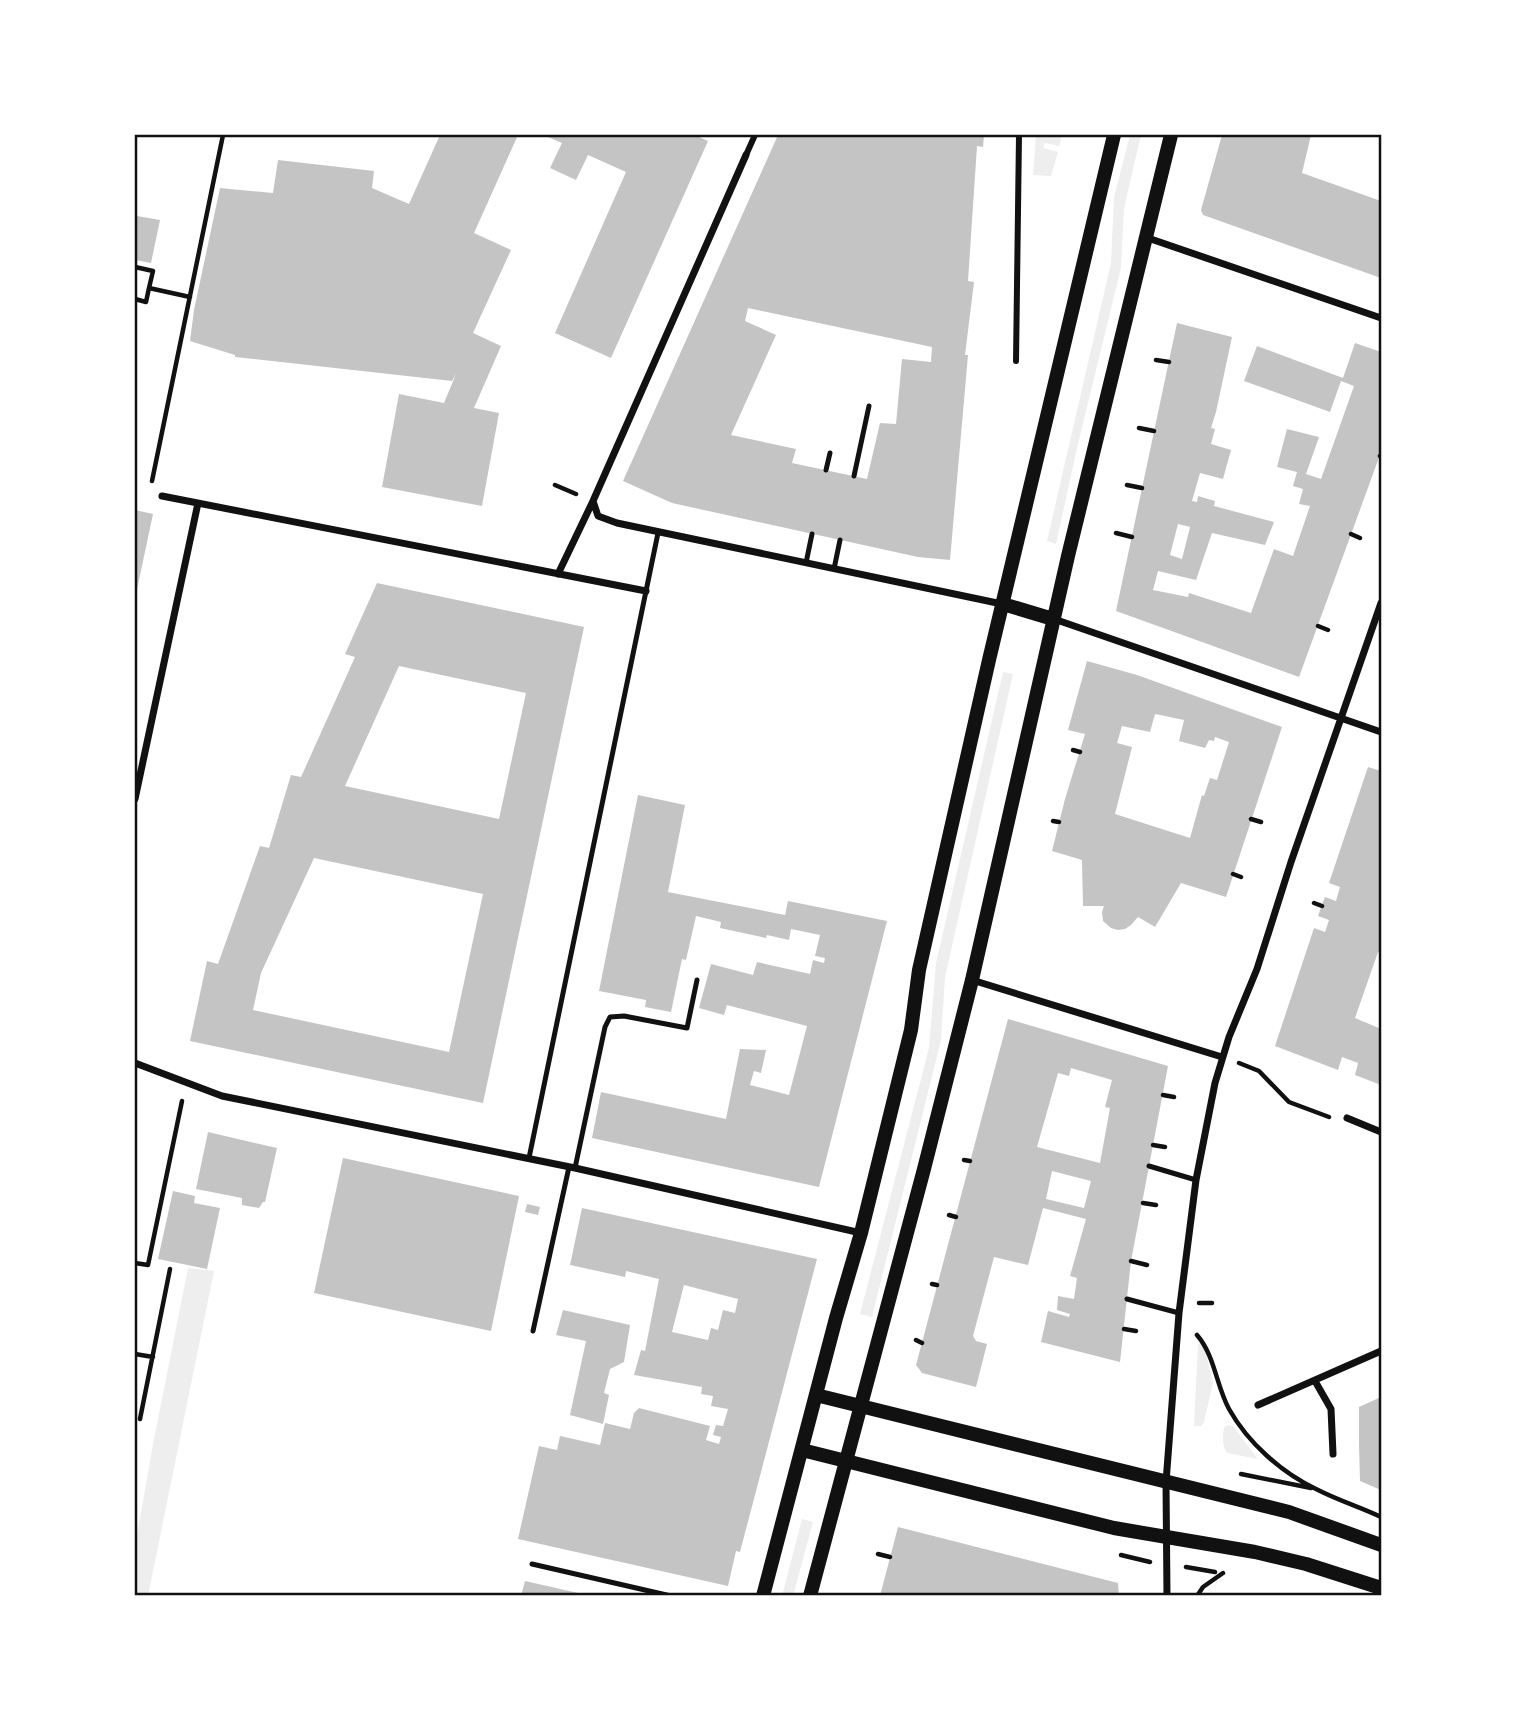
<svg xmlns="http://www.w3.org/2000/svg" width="1516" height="1731" font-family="Quicksand,sans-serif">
<rect width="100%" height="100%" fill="#fff"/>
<path fill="#eee" d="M 1036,135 L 1062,135 L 1059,146 L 1045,143 L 1043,148 L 1058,152 L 1051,176 L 1033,175 Z
M 1130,135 L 1141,135 L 1124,208 L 1121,268 L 1077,448 L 1056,544 L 1047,541 L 1111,263 L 1114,197 Z
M 1003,672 L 1013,674 L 945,977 L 941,1040 L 872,1317 L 860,1314 L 929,1048 L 936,963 Z
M 188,1268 L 214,1271 L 148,1596 L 135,1596 L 135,1546 L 154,1439 Z
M 1201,1343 L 1204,1345 L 1213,1383 L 1204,1422 L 1201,1426 L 1194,1426 L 1198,1344 Z
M 1229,1425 L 1233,1426 L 1258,1459 L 1227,1453 C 1222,1447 1222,1432 1225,1426 Z
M 802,1519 L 813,1522 L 793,1596 L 782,1596 Z"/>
<path fill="#c4c4c4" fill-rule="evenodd" d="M 440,135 L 518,135 L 474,233 L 511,250 L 473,333 L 501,346 L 474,408 L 499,413 L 482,506 L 382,487 L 399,394 L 444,403 L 456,374 L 452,381 L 235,357 L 235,355 L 190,341 L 194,310 L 220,188 L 273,193 L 278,160 L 374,171 L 372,188 L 409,204 Z
M 543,135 L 695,135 L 708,141 L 611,358 L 555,333 L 626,172 L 588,155 L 576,180 L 550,168 L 562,143 Z
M 778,135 L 984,135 L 983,147 L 977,146 L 968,281 L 974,282 L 965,355 L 968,355 L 950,560 L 918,557 L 672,503 L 623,481 ZM 748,308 L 932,347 L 931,362 L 902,359 L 896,424 L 880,423 L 867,479 L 792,463 L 796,449 L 731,435 L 776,335 L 745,321 Z
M 1222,135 L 1311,135 L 1302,173 L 1381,201 L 1381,278 L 1203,215 L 1201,210 Z
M 137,216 L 160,220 L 151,263 L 135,260 L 135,227 Z
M 1177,323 L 1232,337 L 1216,412 L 1211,428 L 1215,429 L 1211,444 L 1231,450 L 1223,479 L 1200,473 L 1192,501 L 1197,502 L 1198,496 L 1215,501 L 1214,506 L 1274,522 L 1265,545 L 1212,533 L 1196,580 L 1158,571 L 1153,590 L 1188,597 L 1189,593 L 1251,613 L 1274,549 L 1293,556 L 1310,506 L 1299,504 L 1303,489 L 1293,486 L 1297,472 L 1277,467 L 1287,429 L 1319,437 L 1306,474 L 1321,479 L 1354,386 L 1341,381 L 1330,412 L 1244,381 L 1257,346 L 1343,378 L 1355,343 L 1381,352 L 1381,452 L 1299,677 L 1116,611 ZM 1178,524 L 1190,527 L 1182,559 L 1170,555 Z
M 135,510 L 153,514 L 136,594 L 135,594 Z
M 377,583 L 584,627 L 483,1103 L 190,1041 L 207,961 L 218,964 L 260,846 L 269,848 L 291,775 L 301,777 L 355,657 L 345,654 ZM 399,666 L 526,693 L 499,819 L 345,786 ZM 314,858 L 483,894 L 449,1052 L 253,1010 L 261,973 Z
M 1087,661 L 1137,675 L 1282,727 L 1226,897 L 1181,883 L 1155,927 L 1138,917 L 1131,925 L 1125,929 L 1118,930 L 1111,928 L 1103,921 L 1102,912 L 1104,906 L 1083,906 L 1082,860 L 1052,851 L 1065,799 L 1085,734 L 1068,730 ZM 1155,714 L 1184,720 L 1179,741 L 1205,748 L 1209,740 L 1214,741 L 1215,737 L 1229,742 L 1217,780 L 1210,778 L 1204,796 L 1202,795 L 1190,838 L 1115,814 L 1132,747 L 1117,743 L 1122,726 L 1150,732 Z
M 1368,767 L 1381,771 L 1381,953 L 1378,952 L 1355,1018 L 1381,1029 L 1381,1085 L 1355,1075 L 1358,1063 L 1342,1057 L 1338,1070 L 1275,1046 L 1314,928 L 1325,932 L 1329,920 L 1318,916 L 1323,902 L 1325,897 L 1336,901 L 1340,887 L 1329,883 Z
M 638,795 L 685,805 L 668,892 L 785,915 L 788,901 L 887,921 L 819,1187 L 592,1138 L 601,1092 L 726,1119 L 740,1049 L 766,1050 L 761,1073 L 754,1071 L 750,1085 L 789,1095 L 807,1026 L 727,1005 L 724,1015 L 699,1008 L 711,964 L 753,975 L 757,962 L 810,974 L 813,960 L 824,963 L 825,958 L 815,956 L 820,935 L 791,929 L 789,940 L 767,935 L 766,938 L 720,928 L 721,922 L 696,916 L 686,960 L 682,959 L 671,1012 L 645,1007 L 646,1000 L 599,991 Z
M 1008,1019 L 1168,1066 L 1131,1261 L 1120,1362 L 1041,1342 L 1048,1311 L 1069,1317 L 1070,1314 L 1057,1310 L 1058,1296 L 1074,1299 L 1077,1278 L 1070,1276 L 1086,1219 L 1043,1208 L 1028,1265 L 994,1257 L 973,1336 L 976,1341 L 987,1344 L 976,1387 L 922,1373 L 916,1365 ZM 1071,1068 L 1112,1080 L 1105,1107 L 1110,1108 L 1100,1163 L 1037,1147 L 1058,1073 L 1069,1076 ZM 1052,1171 L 1091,1181 L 1084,1208 L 1046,1199 Z
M 208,1132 L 277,1148 L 265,1202 L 263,1202 L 259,1208 L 242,1205 L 242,1198 L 196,1189 Z
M 343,1158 L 519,1196 L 491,1331 L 314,1293 Z
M 173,1191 L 195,1196 L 194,1203 L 220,1208 L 207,1269 L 158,1259 Z
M 527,1204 L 540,1207 L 538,1215 L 525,1212 Z
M 582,1208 L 817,1259 L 740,1552 L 736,1551 L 728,1586 L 518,1539 L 539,1446 L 557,1450 L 560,1436 L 600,1445 L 605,1423 L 630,1429 L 634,1413 L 639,1408 L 710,1426 L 706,1440 L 719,1444 L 721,1437 L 713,1435 L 716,1425 L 723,1426 L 728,1409 L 711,1406 L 713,1396 L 701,1394 L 702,1387 L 634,1375 L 641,1350 L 645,1351 L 659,1279 L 626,1271 L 625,1277 L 570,1265 ZM 684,1285 L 738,1299 L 735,1313 L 723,1310 L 718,1330 L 711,1328 L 708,1340 L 672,1332 Z
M 563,1310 L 630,1325 L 624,1362 L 610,1369 L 604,1393 L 609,1395 L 603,1424 L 570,1415 L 586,1341 L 556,1335 Z
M 1381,1397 L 1381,1490 L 1360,1481 L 1359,1444 L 1359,1407 Z
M 898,1527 L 1118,1583 L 1119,1596 L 880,1596 Z
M 525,1581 L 587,1595 L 587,1596 L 521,1596 Z"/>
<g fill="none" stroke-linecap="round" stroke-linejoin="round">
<path stroke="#111" stroke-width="4.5" d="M 135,267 L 153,271 L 149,288 L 190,297
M 135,299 L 146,302 L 149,288
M 1156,360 L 1169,362
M 1139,428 L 1154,431
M 1380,456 L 1381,457
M 152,481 L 223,135
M 555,485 L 576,494
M 1127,485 L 1142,488
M 1116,533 L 1132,537
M 1351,534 L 1360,538
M 1318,626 L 1328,630
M 1073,750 L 1080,752
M 1251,819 L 1261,822
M 1053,821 L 1059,822
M 1233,874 L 1241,877
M 1314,903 L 1322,906
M 1239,1063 L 1259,1071 L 1289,1102 L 1329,1117
M 1163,1095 L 1174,1097
M 1153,1145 L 1165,1147
M 964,1160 L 970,1161
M 1143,1203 L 1156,1205
M 949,1215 L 956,1217
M 1131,1261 L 1147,1265
M 135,1263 L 148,1265 L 182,1101
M 932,1284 L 937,1285
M 1199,1303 L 1212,1303
M 1124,1329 L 1136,1331
M 1197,1335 C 1215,1356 1216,1385 1229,1409 C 1248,1443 1282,1473 1316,1489 C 1337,1500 1360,1507 1381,1517
M 916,1340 L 922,1343
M 135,1354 L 153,1357
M 140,1419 L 170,1269
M 1241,1474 L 1311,1488
M 878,1554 L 890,1557
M 1121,1555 L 1150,1562
M 1186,1567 L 1215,1572
M 1197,1596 L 1203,1587 L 1223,1573"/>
<path stroke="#111" stroke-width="5" d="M 826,470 L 830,453
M 854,476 L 869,406
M 806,563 L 812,534
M 834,569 L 840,540
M 529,1158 L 658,533
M 1149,1166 L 1196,1180
M 575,1168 L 605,1027 L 610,1017 L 624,1016 L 687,1028 L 697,980
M 1127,1299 L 1179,1313
M 533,1331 L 569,1167
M 532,1564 L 671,1596"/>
<path stroke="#111" stroke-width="6" d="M 746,155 L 755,135
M 1016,361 L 1019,135"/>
<path stroke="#111" stroke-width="7" d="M 1145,237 L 1381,318
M 162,496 L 646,591
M 593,501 L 598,516 L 617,523 L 1002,604
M 558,574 L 593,501 L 746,155
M 1054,619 L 1381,732
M 135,799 L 198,503
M 972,980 L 1222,1057
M 135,1063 L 222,1096 L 575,1168 L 861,1233
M 1347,1118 L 1381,1132
M 1315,1381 L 1331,1409 L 1333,1454
M 1258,1405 L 1381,1351
M 1167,1596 L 1166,1482 L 1179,1313 L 1196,1180 L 1215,1083 L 1229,1037 L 1257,969 L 1291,862 L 1381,603"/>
<path stroke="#111" stroke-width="14" d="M 1003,604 L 1053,619
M 816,1395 L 1289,1512 L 1381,1545
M 802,1450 L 1114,1528 L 1255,1552 L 1306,1564 L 1381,1588
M 763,1596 L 836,1318 L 861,1233 L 911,1030 L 919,970 L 989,660 L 1114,135
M 810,1596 L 924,1169 L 972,980 L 1068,556 L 1171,135"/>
</g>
<rect width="1516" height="1731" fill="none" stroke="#ffffff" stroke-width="273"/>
<rect x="136" y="136" width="1244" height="1458" fill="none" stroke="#111" stroke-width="2.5"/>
</svg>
